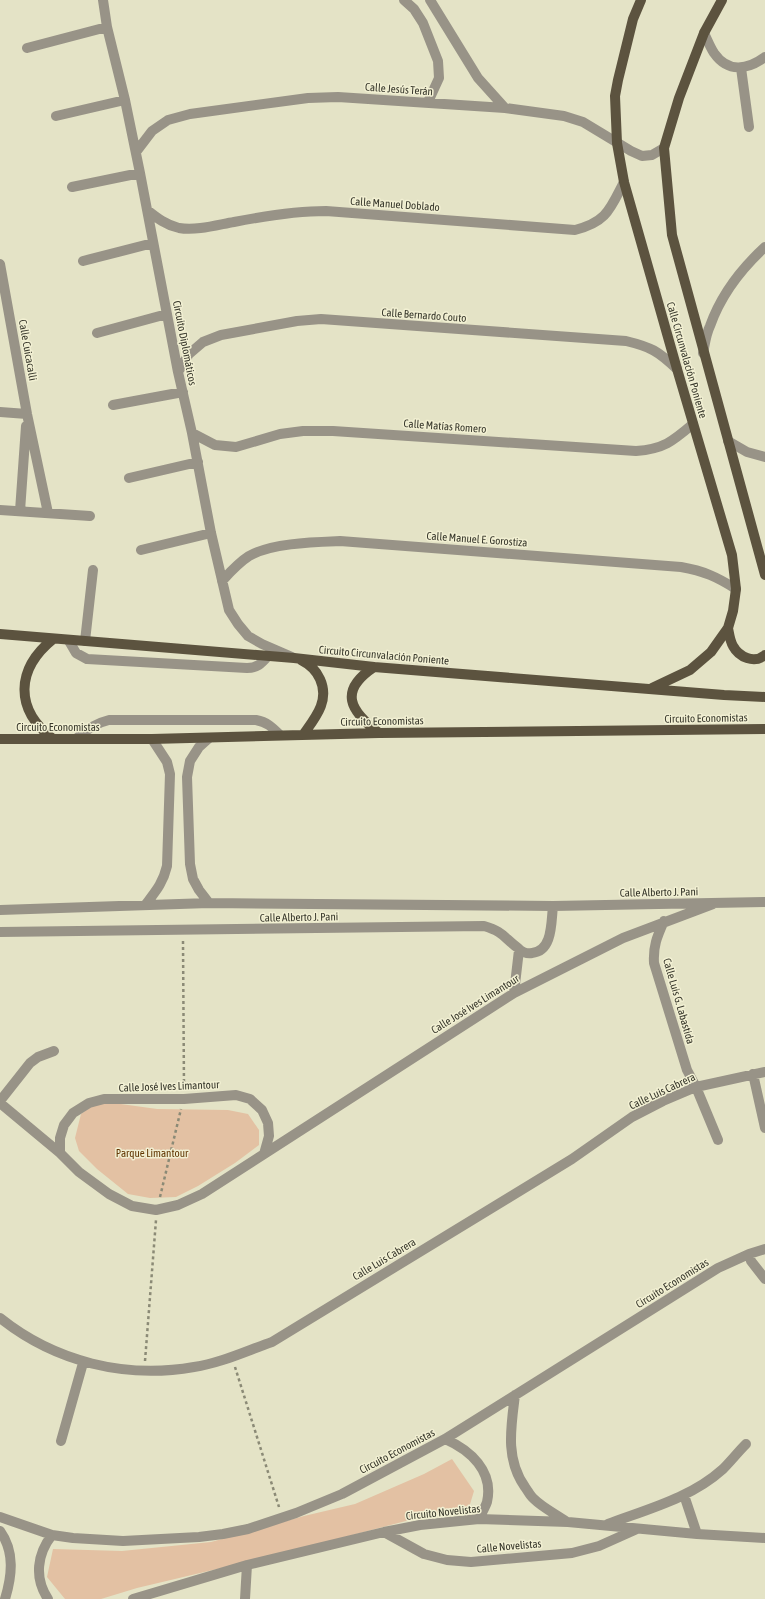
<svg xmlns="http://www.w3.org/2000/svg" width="765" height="1599" font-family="'Asap Condensed',sans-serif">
<rect width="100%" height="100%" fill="#e4e3c6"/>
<path fill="#e3c1a3" d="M 99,1101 L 157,1109 L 228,1110 L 248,1114 L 259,1130 L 259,1145 L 235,1163 L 198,1186 L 176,1197 L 150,1198 L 128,1194 L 97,1169 L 79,1151 L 75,1138 L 81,1114 Z
M 452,1459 L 474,1491 L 468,1511 L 421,1517 L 276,1555 L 137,1588 L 101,1599 L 65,1599 L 47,1577 L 53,1549 L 122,1551 L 211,1542 L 304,1516 L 355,1504 L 424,1474 Z"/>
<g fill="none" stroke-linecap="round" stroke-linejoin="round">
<path stroke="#8b8a76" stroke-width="2.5" stroke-dasharray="3 3" stroke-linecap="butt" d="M 183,941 L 184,1088
M 160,1197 L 181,1109
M 145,1361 L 156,1220
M 235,1367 L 279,1507"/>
<path stroke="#989387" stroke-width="10" d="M 103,0 L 107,27 L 125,100 L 140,173 L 178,372 L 192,433 L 211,533 L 229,610 L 238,624 L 248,636 L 262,644 L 292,657
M 404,0 L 414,9 L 423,23 L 438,61 L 439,78 L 428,102
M 430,0 L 478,78 L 505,108
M 704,33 C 707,39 710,47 714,53 C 728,73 747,70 765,57
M 27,48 L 107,27
M 741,68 L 749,127
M 56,116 L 125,100
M 136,152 L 152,131 L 168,120 L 190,114 L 308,98 L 338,97 L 505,108 L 564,116 L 583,122 L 631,151 L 642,156 L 652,155 L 664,148
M 72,187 L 140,173
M 147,210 C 157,218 166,225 179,228 C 196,231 217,225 234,222 C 265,216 295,211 326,211 L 575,230 C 607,222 610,209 624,182
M 83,261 L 153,243
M 0,264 L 27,414 L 48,513
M 97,333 L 167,314
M 703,353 C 705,344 706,334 710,326 C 721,295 741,269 765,247
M 178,372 L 189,354 L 203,342 L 221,335 L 297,321 L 321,319 L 626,341 C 651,347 658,351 677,369
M 113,405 L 183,392
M 0,412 L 27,414
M 192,433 L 215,445 L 236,447 L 280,434 L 303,431 L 333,431 L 636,451 C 664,449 673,441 693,424
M 728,441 L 747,452 L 765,457
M 129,478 L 198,462
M 0,510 L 90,516
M 20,511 L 26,426
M 141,550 L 211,533
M 222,581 C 231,571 238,563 249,556 C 271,543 315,542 340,541 L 681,567 C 704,571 717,577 736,589
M 69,641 L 76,653 L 87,659 L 247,668 C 257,668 261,664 268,656
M 85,641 L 93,570
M 77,738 C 88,729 96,723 109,720 L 256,720 C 267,722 272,727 280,735
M 209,738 L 199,747 L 190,761 L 187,777 L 190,864 L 193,879 L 199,890 L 209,903
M 146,904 C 156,891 163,883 167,866 L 170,774 L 167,762 L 152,739
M 0,910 L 209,903 L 553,906 L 765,902
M 664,921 C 657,937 653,946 654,963 L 687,1070 L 696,1087 L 718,1140
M 0,932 L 484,926 C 504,932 503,937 518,948 C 521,952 527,954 532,953 C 553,951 551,922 553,906
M 514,993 L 519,950
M 753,1074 L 765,1128
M 0,1101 L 30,1063 L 38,1057 L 54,1051
M 0,1103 L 60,1153 L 79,1172 L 109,1194 L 132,1206 L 156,1210 L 178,1205 L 202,1194 L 514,993 L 623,938 L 713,904
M 60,1153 L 60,1138 L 64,1125 L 73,1113 L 89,1103 L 104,1099 L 184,1099 L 236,1095 L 250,1099 L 262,1110 L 268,1123 L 269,1136 L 264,1154
M 749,1254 L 751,1261 L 765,1279
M 0,1318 C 55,1362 125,1379 194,1367 C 221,1363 246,1351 272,1342 L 572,1159 L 632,1117 L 663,1101 L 696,1087 L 765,1072
M 515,1395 C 511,1427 505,1459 525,1487 C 528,1491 530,1496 534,1499 C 543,1508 556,1514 567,1522
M 445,1439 C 470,1450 494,1471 487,1502 C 485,1508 481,1514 479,1519
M 61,1441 L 83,1363
M 684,1495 L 697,1534
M 0,1517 L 52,1535 L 73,1538 L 123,1541 L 199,1537 L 223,1534 L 248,1529 L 296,1513 L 342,1494 L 445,1439 L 718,1268 L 749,1254 L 765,1249
M 608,1524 C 648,1509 691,1498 723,1469 C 731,1461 738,1452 746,1444
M 0,1531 C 15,1552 12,1576 5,1599
M 384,1532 L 424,1554 L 447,1560 L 471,1562 L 572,1553 L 599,1546 L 637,1529
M 48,1599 C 34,1578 37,1554 52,1535
M 133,1599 L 247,1565 L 384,1532 L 420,1525 L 479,1519 L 568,1522 L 697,1534 L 765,1538
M 245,1599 L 247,1565"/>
<path stroke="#5c533f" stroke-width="10" d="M 641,0 L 633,19 L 618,80 L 615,96 L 617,143 L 624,182 L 677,369 L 732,555 L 736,589 L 733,611 L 728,628 L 711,652 L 690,670 L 652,688
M 722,0 L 704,33 L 679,98 L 664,148 L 672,235 L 765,575
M 728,628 C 729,633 730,641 733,646 C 739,657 754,664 765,655
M 0,634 L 294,658 L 374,667 L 724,695 L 765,697
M 53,639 C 16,669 14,709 53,739
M 301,660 C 309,664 316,670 320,679 C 330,701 315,718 303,735
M 374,667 C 338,691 350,711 379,733
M 0,739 L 152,739 L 379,733 L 765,729"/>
</g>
<g text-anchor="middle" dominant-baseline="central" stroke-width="3" stroke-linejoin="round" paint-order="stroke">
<g font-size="11" fill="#37372b" stroke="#f2f0d3">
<text transform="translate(399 89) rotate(4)">Calle Jesús Terán</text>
<text transform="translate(395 204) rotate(4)">Calle Manuel Doblado</text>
<text transform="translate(424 315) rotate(4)">Calle Bernardo Couto</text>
<text transform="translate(185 343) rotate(79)">Circuito Diplomáticos</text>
<text transform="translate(28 350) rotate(80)">Calle Cuicacalli</text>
<text transform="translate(687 360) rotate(74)">Calle Circunvalación Poniente</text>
<text transform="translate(445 426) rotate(4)">Calle Matías Romero</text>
<text transform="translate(477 539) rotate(4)">Calle Manuel E. Gorostiza</text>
<text transform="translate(384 655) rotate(5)">Circuito Circunvalación Poniente</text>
<text transform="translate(706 718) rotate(-1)">Circuito Economistas</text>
<text transform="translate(382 721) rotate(-1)">Circuito Economistas</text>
<text x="58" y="727">Circuito Economistas</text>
<text transform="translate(659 892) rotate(-1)">Calle Alberto J. Pani</text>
<text transform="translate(299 917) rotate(-1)">Calle Alberto J. Pani</text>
<text transform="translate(679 1001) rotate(74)">Calle Luis G. Labastida</text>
<text transform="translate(475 1004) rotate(-32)">Calle José Ives Limantour</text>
<text transform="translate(169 1086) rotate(-2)">Calle José Ives Limantour</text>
<text transform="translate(662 1091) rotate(-25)">Calle Luis Cabrera</text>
<text transform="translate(384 1259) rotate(-31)">Calle Luis Cabrera</text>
<text transform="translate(672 1283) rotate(-32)">Circuito Economistas</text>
<text transform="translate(397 1451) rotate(-28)">Circuito Economistas</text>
<text transform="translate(443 1512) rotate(-6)">Circuito Novelistas</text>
<text transform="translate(509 1546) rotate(-5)">Calle Novelistas</text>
</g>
<g font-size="11" fill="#603500" stroke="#f2f0d3">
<text x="152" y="1153">Parque Limantour</text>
</g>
</g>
</svg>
